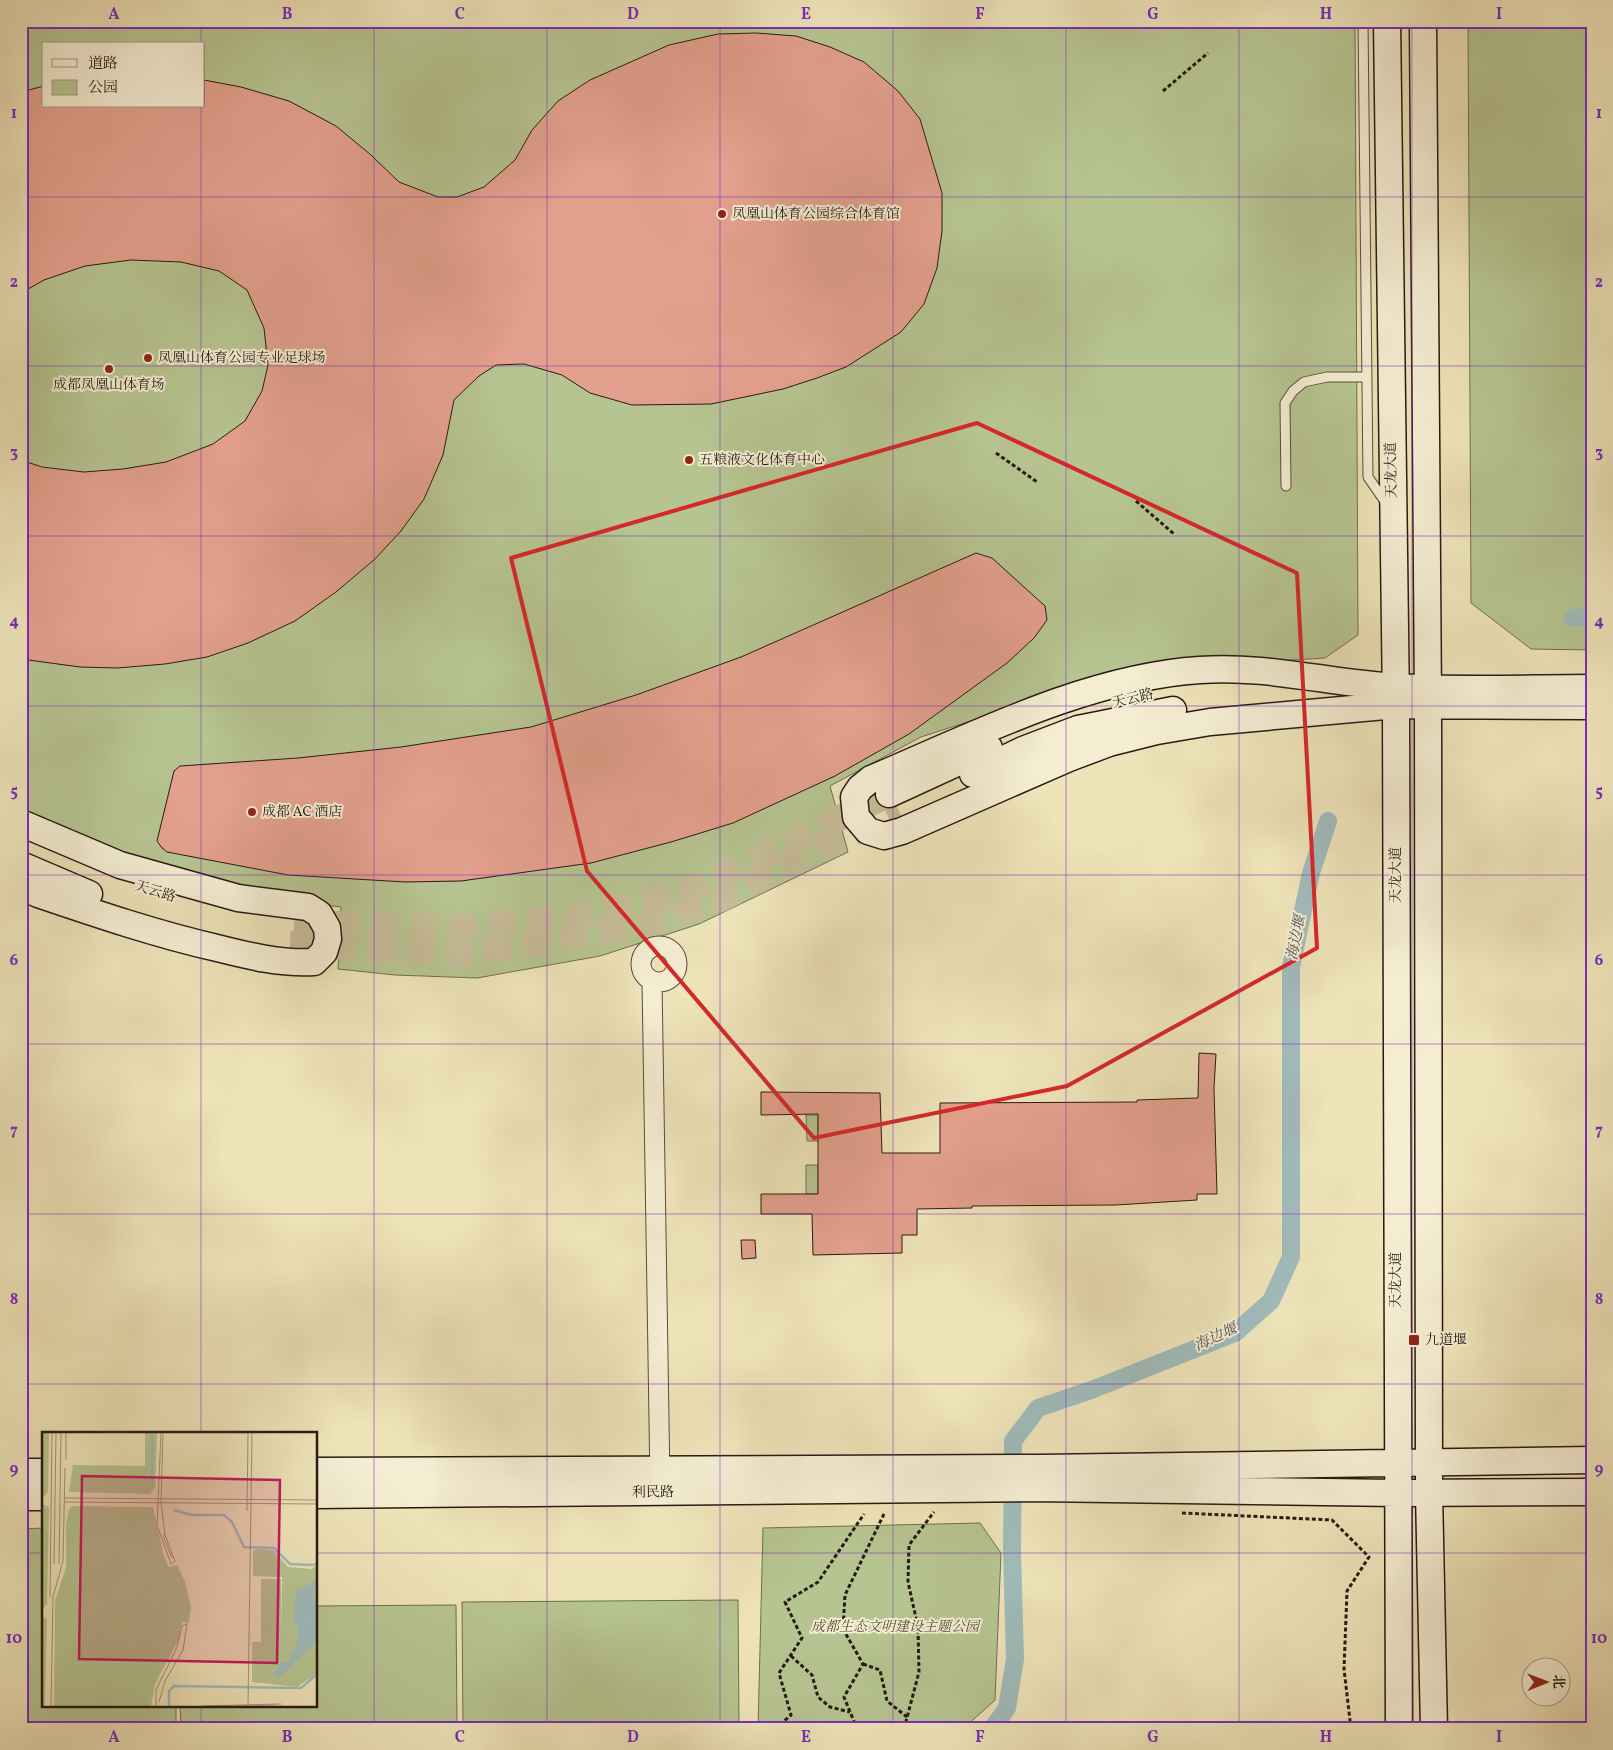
<svg xmlns="http://www.w3.org/2000/svg" width="1613" height="1750" font-family="Vollkorn,'Noto Serif SC',serif">
<rect width="100%" height="100%" fill="#eee3b9"/>
<filter id="stains"><feTurbulence type="fractalNoise" baseFrequency=".004" numOctaves="4"/><feColorMatrix values="0 0 0 0 .2 0 0 0 0 .09 0 0 0 0 .02 0 0 0 .5 -.17"/></filter>
<radialGradient id="worn" r=".72"><stop offset=".6" stop-color="#630" stop-opacity="0"/><stop offset="1" stop-color="#630" stop-opacity=".3"/></radialGradient>
<path fill="#b6c491" stroke="#6f6f52" fill-rule="evenodd" d="M 21,21 L 1355,21 L 1358,635 L 1325,658 L 1128,670 L 921,737 L 830,786 L 848,852 L 699,924 L 600,956 L 477,978 L 395,975 L 338,969 L 341,907 L 283,899 L 189,880 L 21,810 ZM 44,44 L 204,44 L 204,106 L 44,106 Z
M 1468,21 L 1592,21 L 1592,650 L 1531,649 L 1471,603 Z
M 806,1115 L 818,1115 L 818,1141 L 807,1141 Z
M 806,1165 L 818,1165 L 818,1194 L 806,1194 Z
M 980,1523 L 1001,1553 L 995,1700 L 963,1729 L 758,1729 L 763,1528 Z
M 44,1528 L 44,1706 L 176,1706 L 176,1729 L 21,1729 L 21,1529 Z
M 738,1600 L 739,1729 L 463,1729 L 462,1602 Z
M 456,1605 L 457,1729 L 181,1729 L 180,1706 L 316,1706 L 316,1606 Z"/>
<g fill="none" stroke-linecap="round" stroke-linejoin="round">
<path stroke="#a0bbbb" stroke-width="18" d="M 1573,618 L 1592,617
M 992,1729 L 1007,1708 L 1015,1659 L 1012,1551 L 1013,1441 L 1038,1408 L 1094,1389 L 1235,1333 L 1271,1301 L 1291,1257 L 1291,967 L 1311,873 L 1328,821"/>
</g>
<path fill="#e3a08e" stroke="#281a13" d="M 756,33 L 796,36 L 830,47 L 864,62 L 898,91 L 920,119 L 942,193 L 942,231 L 937,268 L 924,304 L 901,332 L 846,367 L 817,378 L 783,389 L 711,404 L 632,405 L 590,393 L 562,375 L 524,364 L 496,365 L 479,376 L 454,400 L 443,455 L 424,499 L 401,531 L 375,559 L 336,592 L 295,621 L 248,643 L 207,657 L 165,664 L 117,668 L 80,667 L 21,659 L 21,460 L 42,467 L 84,472 L 123,469 L 166,462 L 213,444 L 245,421 L 262,391 L 268,365 L 264,328 L 247,290 L 219,271 L 181,262 L 131,260 L 85,266 L 44,280 L 21,293 L 21,92 L 44,86 L 44,106 L 204,106 L 204,80 L 241,87 L 289,101 L 336,126 L 371,155 L 399,182 L 438,197 L 457,197 L 484,187 L 515,160 L 532,130 L 558,101 L 590,80 L 669,45 L 718,34 Z
M 976,553 L 992,558 L 1045,606 L 1047,620 L 1034,638 L 1007,663 L 909,734 L 835,776 L 733,823 L 671,842 L 591,863 L 461,881 L 405,882 L 288,875 L 167,852 L 162,848 L 157,841 L 174,771 L 180,766 L 298,758 L 401,747 L 531,727 L 636,695 L 741,657 Z
M 1199,1053 L 1216,1054 L 1214,1088 L 1217,1194 L 1197,1194 L 1197,1200 L 1116,1205 L 972,1206 L 972,1208 L 917,1209 L 917,1235 L 902,1235 L 902,1253 L 813,1255 L 812,1214 L 761,1214 L 761,1194 L 818,1194 L 818,1114 L 761,1115 L 761,1092 L 880,1093 L 882,1153 L 940,1153 L 940,1103 L 1137,1102 L 1137,1100 L 1198,1098 Z
M 741,1240 L 755,1240 L 756,1258 L 742,1259 Z"/>
<g fill="none" stroke-linecap="round" stroke-linejoin="round">
<path stroke="#c6bb98" stroke-width="26" stroke-dasharray="26 13" stroke-linecap="butt" d="M 294,923 L 467,927 L 576,916 L 686,892 L 889,794
M 290,944 L 468,954 L 646,924 L 719,900 L 898,809"/>
<g stroke="#5a4c3c" stroke-width="11">
<path id="lane" d="M 1363,21 L 1368,477 L 1386,503
M 1286,486 L 1285,403 L 1293,391 L 1304,382 L 1327,377 L 1367,377"/>
</g>
<g stroke="#5a4c3c" stroke-width="21">
<path id="street" d="M641 964a18 18 0 1 1 36 0a18 18 0 1 1-36 0Z
M 652,981 L 660,1483"/>
</g>
<g stroke="#281a13" stroke-width="29">
<path id="secondary" d="M 1387,21 L 1396,705 L 1399,1729
M 1423,21 L 1428,705 L 1429,1492 L 1434,1729
M 1592,688 C 1527,688 1460,691 1395,687 C 1330,683 1265,665 1200,670 C 1088,677 973,736 871,779 L 860,788 L 854,797 L 856,817 L 868,831 L 884,836 L 902,831 L 1069,758 L 1109,743 L 1157,731 L 1210,722 L 1396,705 L 1592,706
M 973,774 L 1023,750 L 1078,729 L 1173,710
M 889,794 L 989,748
M 21,823 L 120,865 L 238,898 L 308,907 L 319,914 L 327,928 L 328,939 L 324,952 L 314,962 C 281,964 249,956 217,948 C 156,934 97,914 38,894 L 21,886
M 21,865 L 89,894
M 316,1471 L 1040,1468 L 1592,1460
M 21,1472 L 44,1472
M 316,1495 L 1037,1488 L 1397,1493 L 1592,1492
M 21,1497 L 44,1497"/>
</g>
<path stroke="#281a13" stroke-width="3" stroke-dasharray="4 2.5" stroke-linecap="butt" d="M 1163,91 L 1208,53
M 996,453 L 1037,482
M 1136,501 L 1174,534
M 1182,1513 L 1332,1520 L 1369,1557 L 1347,1591 L 1344,1669 L 1351,1729
M 791,1656 L 812,1675 L 818,1697 L 830,1707 L 850,1712
M 863,1664 L 880,1670 L 887,1701 L 907,1717
M 775,1729 L 791,1715 L 779,1673 L 802,1638 L 785,1602 L 818,1582 L 864,1514
M 851,1729 L 855,1724 L 844,1697 L 863,1664 L 843,1629 L 845,1595 L 884,1514
M 904,1729 L 919,1672 L 918,1627 L 908,1582 L 909,1545 L 934,1512"/>
<use href="#lane" stroke="#f4edd2" stroke-width="9"/>
<use href="#street" stroke="#f4edd2" stroke-width="19"/>
<use href="#secondary" stroke="#f4edd2" stroke-width="26"/>
</g>
<path fill="none" stroke="#d62828" stroke-width="4" stroke-linejoin="round" d="M 977,423 L 1297,573 L 1317,948 L 1067,1086 L 814,1138 L 587,871 L 511,558 Z"/>
<path fill="none" stroke="#7b2cbf" stroke-width="1" stroke-opacity="0.55" d="M 201,21 L 201,44M 374,21 L 374,1729M 547,21 L 547,1729M 720,21 L 720,1729M 893,21 L 893,1729M 1066,21 L 1066,1729M 1239,21 L 1239,1729M 1412,21 L 1412,1729M 201,106 L 201,1434M 21,197 L 1592,197M 21,366 L 1592,366M 21,536 L 1592,536M 21,706 L 1592,706M 21,875 L 1592,875M 21,1044 L 1592,1044M 21,1214 L 1592,1214M 21,1384 L 1592,1384M 21,1553 L 44,1553M 316,1553 L 1592,1553M 201,1706 L 201,1729"/>
<g fill="#8f2418" stroke="#f4edd2" stroke-width="2">
<circle cx="722" cy="214" r="5"/>
<circle cx="148" cy="358" r="5"/>
<circle cx="109" cy="369" r="5"/>
<circle cx="689" cy="460" r="5"/>
<circle cx="252" cy="812" r="5"/>
<rect x="1408" y="1334" width="12" height="12" rx="2.5"/>
</g>
<g text-anchor="middle" dominant-baseline="central" stroke-width="4" stroke-linejoin="round" paint-order="stroke">
<g font-size="14" fill="#281a13" stroke="#f4edd2" text-anchor="start">
<text x="732" y="214">凤凰山体育公园综合体育馆</text>
<text x="158" y="358">凤凰山体育公园专业足球场</text>
<text x="109" y="385" text-anchor="middle">成都凤凰山体育场</text>
<text x="699" y="460">五粮液文化体育中心</text>
<text x="262" y="812">成都 AC 酒店</text>
<text x="1425" y="1340">九道堰</text>
</g>
<g font-size="14" fill="#281a13" stroke="#f4edd2">
<text transform="translate(1392 470) rotate(-91)">天龙大道</text>
<text transform="translate(1133 699) rotate(-13)">天云路</text>
<text transform="translate(1396 875) rotate(-90)">天龙大道</text>
<text transform="translate(155 892) rotate(17)">天云路</text>
<text transform="translate(1396 1280) rotate(-90)">天龙大道</text>
<text transform="translate(653 1493) rotate(-1)">利民路</text>
</g>
<g font-size="14" font-style="italic" fill="#534d39" stroke="#f4edd2">
<text x="895" y="1627">成都生态文明建设主题公园</text>
</g>
<g font-size="15" font-style="italic" fill="#52524e" stroke="#f4edd2">
<text transform="translate(1297 938) rotate(-79)">海边堰</text>
<text transform="translate(1216 1338) rotate(-25)">海边堰</text>
</g>
</g>
<g transform="translate(42 1432)">
<rect width="275" height="275" fill="#eee3b9"/>
<path d="M 0,1 L 7,1 L 6,59 L 3,64 L 0,64 ZM 103,1 L 115,1 L 113,55 L 108,62 L 27,60 L 31,33 L 103,34 ZM 0,72 L 7,75 L 5,172 L 1,178 ZM 31,74 L 111,75 L 122,124 L 127,135 L 135,133 L 143,150 L 149,175 L 147,191 L 140,190 L 137,207 L 113,252 L 109,274 L 12,274 L 13,169 L 24,135 L 24,92 L 27,77 ZM 215,117 L 231,118 L 246,135 L 270,137 L 275,133 L 275,241 L 255,255 L 210,250 L 210,210 L 219,210 L 219,147 L 239,147 L 239,210 L 240,145 L 211,144 L 211,119 ZM 0,184 L 5,187 L 3,274 L 0,274 Z" fill="#b6c491"/>
<path d="M 275,148 L 275,161 L 269,162 L 275,168 L 275,210 L 236,246 L 232,243 L 234,237 L 240,230 L 246,231 L 255,211 L 256,196 L 252,190 L 254,159 Z" fill="#a0bbbb"/>
<path fill="none" stroke="#a0bbbb" stroke-width="2.5" d="M 110,1 L 110,50M 132,78 L 149,83 L 182,83 L 190,90 L 202,115 L 232,116 L 248,132 L 271,133 L 275,131M 127,274 L 127,259 L 132,254 L 259,256 L 275,242"/>
<path fill="none" stroke="#9f9377" stroke-width="1" d="M 119,1 L 115,93 L 129,132 L 133,129 L 123,103 L 119,70 L 121,1M 24,28 L 24,1M 22,66 L 275,68M 22,70 L 275,72M 205,79 L 206,1M 121,103 L 130,126M 12,132 L 14,1M 17,132 L 19,1M 8,165 L 10,1M 117,270 L 123,249 L 141,218 L 145,192 L 140,194 L 135,215 L 120,246M 9,274 L 11,165 L 21,129 L 23,36M 114,274 L 114,258 L 120,245M 160,274 L 239,272M 194,274 L 234,274M 206,274 L 210,1"/>
<path fill="#c2185b" fill-opacity="0.15" stroke="#c2185b" stroke-width="2.5" d="M 40,44 L 238,48 L 235,231 L 37,227 Z"/>
<rect width="275" height="275" fill="none" stroke="#281a13" stroke-width="2.5"/>
</g>
<rect width="1613" height="1750" fill="none" stroke="#eee3b9" stroke-width="55"/>
<rect x="42" y="42" width="162" height="65" fill="#f4edd2" stroke="#a29986"/>
<rect x="52" y="59" width="25" height="8" fill="#f4edd2" stroke="#a29986"/>
<text x="88" y="68" font-size="15" fill="#281a13">道路</text>
<rect x="52" y="80" width="25" height="15" fill="#b6c491" stroke="#a29986"/>
<text x="88" y="92" font-size="15" fill="#281a13">公园</text>
<g transform="translate(1546 1682) rotate(89)"><circle r="24" fill="#f4edd2" stroke="#a29986"/>
<path d="M0-4L9 19L0 12L-9 19Z" fill="#8f2418"/>
<text y="-8" font-size="14" font-weight="bold" text-anchor="middle" fill="#281a13">北</text>
</g>
<rect x="28" y="28" width="1558" height="1694" fill="none" stroke="#7b2cbf" stroke-width="2"/>
<g font-size="16" text-anchor="middle" font-weight="bold" fill="#7b2cbf">
<text x="114" y="19">A</text>
<text x="287" y="19">B</text>
<text x="460" y="19">C</text>
<text x="633" y="19">D</text>
<text x="806" y="19">E</text>
<text x="980" y="19">F</text>
<text x="1153" y="19">G</text>
<text x="1326" y="19">H</text>
<text x="1499" y="19">I</text>
<text x="14" y="118">1</text>
<text x="1599" y="118">1</text>
<text x="14" y="287">2</text>
<text x="1599" y="287">2</text>
<text x="14" y="457">3</text>
<text x="1599" y="457">3</text>
<text x="14" y="626">4</text>
<text x="1599" y="626">4</text>
<text x="14" y="796">5</text>
<text x="1599" y="796">5</text>
<text x="14" y="965">6</text>
<text x="1599" y="965">6</text>
<text x="14" y="1135">7</text>
<text x="1599" y="1135">7</text>
<text x="14" y="1304">8</text>
<text x="1599" y="1304">8</text>
<text x="14" y="1474">9</text>
<text x="1599" y="1474">9</text>
<text x="14" y="1643">10</text>
<text x="1599" y="1643">10</text>
<text x="114" y="1742">A</text>
<text x="287" y="1742">B</text>
<text x="460" y="1742">C</text>
<text x="633" y="1742">D</text>
<text x="806" y="1742">E</text>
<text x="980" y="1742">F</text>
<text x="1153" y="1742">G</text>
<text x="1326" y="1742">H</text>
<text x="1499" y="1742">I</text>
</g>
<rect width="100%" height="100%" filter="url(#stains)"/>
<rect width="100%" height="100%" fill="url(#worn)"/>
</svg>
